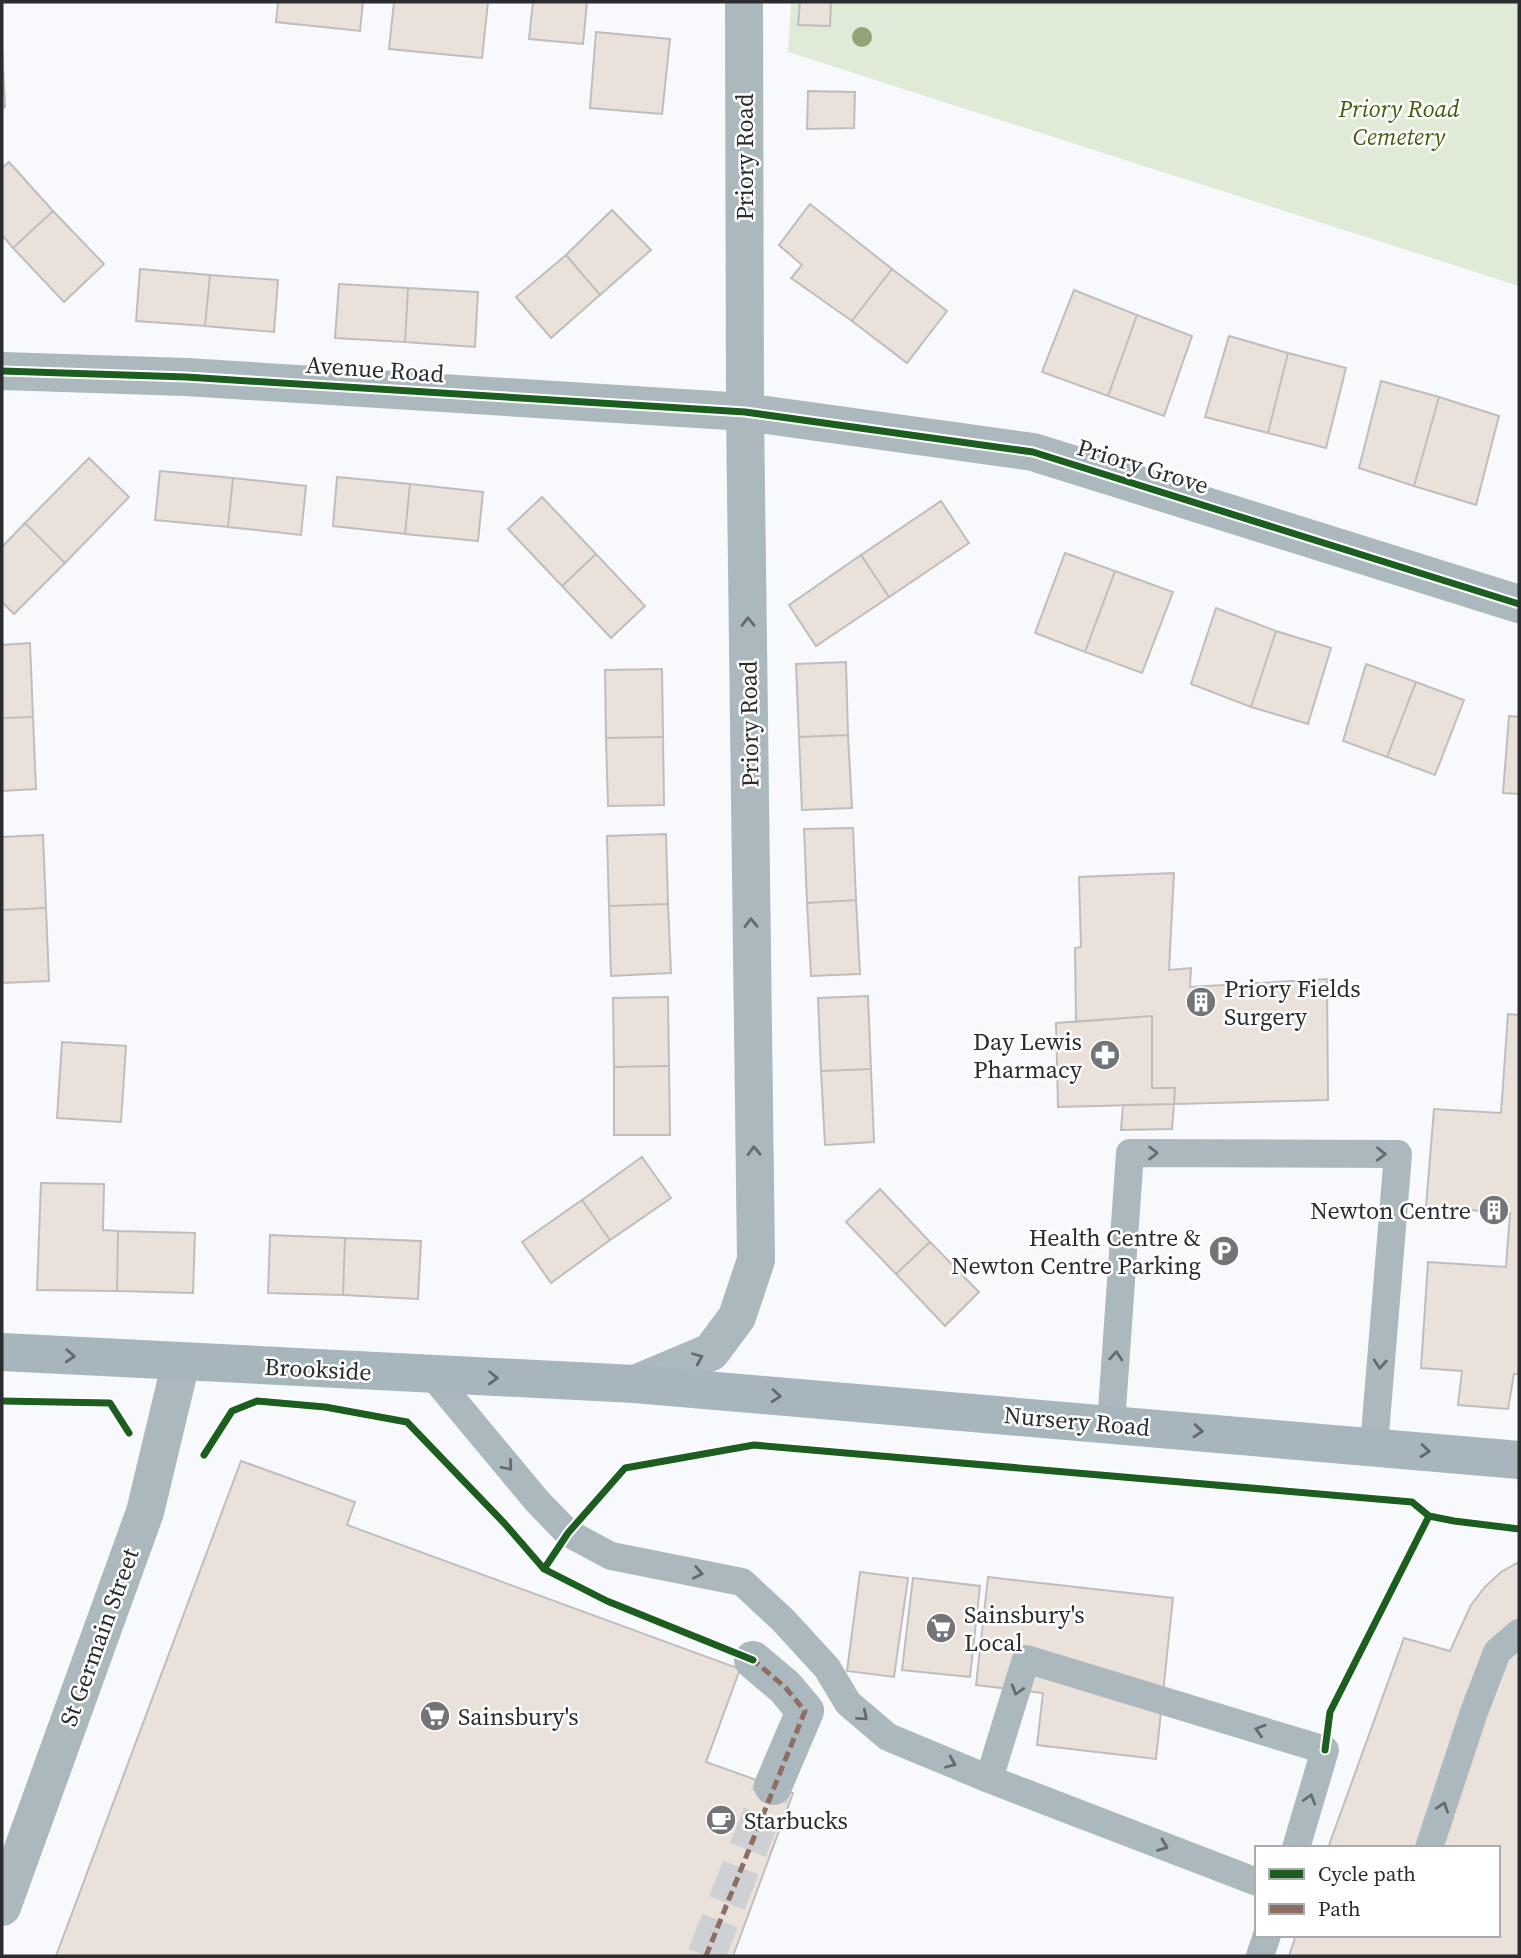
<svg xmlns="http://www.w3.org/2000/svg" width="1521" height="1958" font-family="'Source Serif 4',serif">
<rect width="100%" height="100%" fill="#f8f9fc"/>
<path fill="#dfead7" d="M 791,2 L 1519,2 L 1519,286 L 788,52 Z"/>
<path fill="#eae1da" stroke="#bfbebd" stroke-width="2" d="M 278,2 L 363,2 L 360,31 L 276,22 Z
M 394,2 L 488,2 L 482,58 L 389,49 Z
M 533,2 L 587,2 L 583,44 L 529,39 Z
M 800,2 L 831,2 L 830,26 L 798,25 Z
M 596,32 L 670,39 L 662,114 L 590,108 Z
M 2,49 L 5,107 L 2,108 Z
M 808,91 L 855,92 L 854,128 L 807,129 Z
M 9,162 L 53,211 L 13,248 L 2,235 L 2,168 Z
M 810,204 L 892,269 L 852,321 L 791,278 L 802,265 L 779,245 Z
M 612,210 L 651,250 L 600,295 L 566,255 Z
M 53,211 L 104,264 L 64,302 L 13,248 Z
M 566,255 L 600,295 L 551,338 L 516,297 Z
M 140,269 L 210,275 L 205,326 L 136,321 Z
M 892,269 L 947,311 L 907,363 L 852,321 Z
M 210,275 L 278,280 L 274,332 L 205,326 Z
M 339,284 L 408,288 L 405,342 L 335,338 Z
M 408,288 L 478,292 L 475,347 L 405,342 Z
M 1074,290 L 1137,315 L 1108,396 L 1042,372 Z
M 1137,315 L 1192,336 L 1164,416 L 1108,396 Z
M 1229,336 L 1288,353 L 1268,433 L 1205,417 Z
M 1288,353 L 1346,368 L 1326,448 L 1268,433 Z
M 1381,381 L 1439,397 L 1414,486 L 1359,468 Z
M 1439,397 L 1499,416 L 1476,505 L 1414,486 Z
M 89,458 L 129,497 L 65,563 L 25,523 Z
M 160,471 L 233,478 L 228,527 L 155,520 Z
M 337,477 L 410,484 L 405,534 L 333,526 Z
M 233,478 L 306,486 L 301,535 L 228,527 Z
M 410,484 L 483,492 L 478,541 L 405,534 Z
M 542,497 L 596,554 L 562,586 L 508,529 Z
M 941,501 L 969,543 L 889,597 L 861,555 Z
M 25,523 L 65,563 L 14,614 L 2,602 L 2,547 Z
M 1065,553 L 1115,571 L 1085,652 L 1035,633 Z
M 596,554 L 645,606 L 611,638 L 562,586 Z
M 861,555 L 889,597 L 816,646 L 789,605 Z
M 1115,571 L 1173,592 L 1142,673 L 1085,652 Z
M 1216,608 L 1276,631 L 1251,707 L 1191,684 Z
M 1276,631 L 1331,648 L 1308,724 L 1251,707 Z
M 30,643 L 33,717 L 2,718 L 2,645 Z
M 846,662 L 848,735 L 799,737 L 796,664 Z
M 1366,664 L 1416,682 L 1387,757 L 1343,741 Z
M 662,669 L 663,737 L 606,738 L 605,670 Z
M 1416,682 L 1464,700 L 1435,775 L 1387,757 Z
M 1509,716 L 1519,717 L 1519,794 L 1503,793 Z
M 33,717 L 36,789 L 2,791 L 2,718 Z
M 848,735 L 852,808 L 802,810 L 799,737 Z
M 663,737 L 664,805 L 608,806 L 606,738 Z
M 853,828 L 856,900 L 807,903 L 804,829 Z
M 666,834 L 668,904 L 609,906 L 607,836 Z
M 43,835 L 46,908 L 2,910 L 2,837 Z
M 1174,873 L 1169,970 L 1191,968 L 1190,987 L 1327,979 L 1328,1100 L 1174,1104 L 1175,1088 L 1152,1088 L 1152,1016 L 1076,1022 L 1075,948 L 1081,947 L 1079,877 Z
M 856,900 L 860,974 L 811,976 L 807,903 Z
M 668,904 L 671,973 L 611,976 L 609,906 Z
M 46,908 L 49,981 L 2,983 L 2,910 Z
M 868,996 L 871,1069 L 821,1071 L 818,998 Z
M 668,997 L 669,1066 L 614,1067 L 613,998 Z
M 1508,1014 L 1519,1015 L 1519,1374 L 1514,1374 L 1508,1409 L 1458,1405 L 1462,1371 L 1421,1368 L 1428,1262 L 1506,1267 L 1510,1213 L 1426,1207 L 1434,1109 L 1501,1113 Z
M 1152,1016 L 1152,1088 L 1175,1088 L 1174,1104 L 1058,1107 L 1056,1023 Z
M 62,1042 L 126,1046 L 121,1122 L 57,1118 Z
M 669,1066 L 670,1135 L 614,1135 L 614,1067 Z
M 871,1069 L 874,1142 L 825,1145 L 821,1071 Z
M 1174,1104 L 1172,1129 L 1121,1130 L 1123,1105 Z
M 642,1157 L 671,1198 L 610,1240 L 582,1200 Z
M 41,1183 L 104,1184 L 103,1230 L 118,1231 L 117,1291 L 37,1290 Z
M 880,1189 L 930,1242 L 896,1274 L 846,1222 Z
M 582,1200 L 610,1240 L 551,1283 L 522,1242 Z
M 118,1231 L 195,1233 L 193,1293 L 117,1291 Z
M 270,1235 L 345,1238 L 343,1295 L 268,1293 Z
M 345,1238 L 421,1241 L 418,1299 L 343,1295 Z
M 930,1242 L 979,1292 L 945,1326 L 896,1274 Z
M 241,1461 L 355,1502 L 347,1525 L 740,1669 L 706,1762 L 793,1793 L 733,1956 L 56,1956 Z
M 1519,1562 L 1519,1956 L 1289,1956 L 1296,1935 L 1498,1935 L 1498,1848 L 1328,1848 L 1404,1638 L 1450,1651 L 1471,1605 L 1485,1587 L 1501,1572 Z
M 860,1572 L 908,1578 L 894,1677 L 847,1671 Z
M 988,1577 L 1173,1598 L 1156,1759 L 1037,1745 L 1043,1693 L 976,1685 Z
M 913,1578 L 980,1586 L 970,1677 L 902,1670 Z"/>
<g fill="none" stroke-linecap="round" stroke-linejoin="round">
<path stroke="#cfd0d3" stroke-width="38" stroke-dasharray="38 19" stroke-linecap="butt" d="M 706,1956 L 773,1786"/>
<path stroke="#abb8be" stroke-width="28" d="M 433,1376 L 537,1501 L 568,1533 L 611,1556 L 742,1582 L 783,1620 L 827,1668 L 848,1703 L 888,1737 L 989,1779 L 1257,1882
M 1111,1424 L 1130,1153 L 1398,1154 L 1374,1446
M 989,1779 L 1026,1659 L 1325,1750 L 1296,1848
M 1429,1848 L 1474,1712 L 1497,1652 L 1519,1633
M 1260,1956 L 1267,1935"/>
<path stroke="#abb8be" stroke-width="38" d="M 753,1660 L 785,1687 L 805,1711 L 773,1786"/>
<path stroke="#abb8be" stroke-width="38" d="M 2,371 L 186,377 L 745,412 L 1033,452 L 1519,604
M 635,1384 L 711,1352 L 737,1317 L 756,1260 L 745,412 L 744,2
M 2,1907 L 145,1512 L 181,1362"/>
<path stroke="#a7b5bc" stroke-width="38" d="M 2,1352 L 635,1384 L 1519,1460"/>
<path stroke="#8d6e63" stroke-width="5" stroke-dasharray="10 5" stroke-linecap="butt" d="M 706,1956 L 805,1711 L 785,1687 L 753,1660"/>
<g stroke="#fff" stroke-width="11">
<path id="cycleway" d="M 2,371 L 186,377 L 745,412 L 1033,452 L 1519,604
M 2,1401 L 110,1403 L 129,1433
M 204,1455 L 232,1411 L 257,1401 L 325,1407 L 407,1422 L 505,1524 L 544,1569 L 607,1601 L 753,1660
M 544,1569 L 568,1533 L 625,1468 L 754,1445 L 1412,1502 L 1429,1516 L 1454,1521 L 1519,1529
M 1325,1750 L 1330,1712 L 1429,1516"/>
</g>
<use href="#cycleway" stroke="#1b5e20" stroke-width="7"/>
</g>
<circle fill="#94a478" cx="862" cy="37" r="10"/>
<defs><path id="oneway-chevron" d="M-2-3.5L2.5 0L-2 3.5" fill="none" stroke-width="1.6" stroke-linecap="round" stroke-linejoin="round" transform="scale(1.75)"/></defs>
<g stroke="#656b70">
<use href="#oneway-chevron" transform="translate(748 622) rotate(-91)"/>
<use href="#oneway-chevron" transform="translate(751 923) rotate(-91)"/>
<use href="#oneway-chevron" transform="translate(754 1151) rotate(-91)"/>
<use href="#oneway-chevron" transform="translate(1153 1153)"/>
<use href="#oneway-chevron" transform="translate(1381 1154) rotate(1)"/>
<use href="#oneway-chevron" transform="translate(1116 1356) rotate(-86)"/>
<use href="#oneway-chevron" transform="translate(698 1358) rotate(-23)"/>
<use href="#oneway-chevron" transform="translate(1380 1364) rotate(95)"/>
<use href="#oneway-chevron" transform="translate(508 1466) rotate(50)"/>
<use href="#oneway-chevron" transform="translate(698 1573) rotate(11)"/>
<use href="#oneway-chevron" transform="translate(1017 1690) rotate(107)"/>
<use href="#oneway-chevron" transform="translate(863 1716) rotate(40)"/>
<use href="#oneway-chevron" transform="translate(1260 1730) rotate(-163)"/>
<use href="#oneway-chevron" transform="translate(951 1763) rotate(23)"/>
<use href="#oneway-chevron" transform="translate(1310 1799) rotate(-73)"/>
<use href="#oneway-chevron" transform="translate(1443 1807) rotate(-71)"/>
<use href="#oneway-chevron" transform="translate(1163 1846) rotate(21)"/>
</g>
<g stroke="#636a6f">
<use href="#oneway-chevron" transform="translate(70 1356) rotate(3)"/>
<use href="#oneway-chevron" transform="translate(493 1378) rotate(2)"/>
<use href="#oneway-chevron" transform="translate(776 1396) rotate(5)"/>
<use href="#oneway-chevron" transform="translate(1198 1431) rotate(5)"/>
<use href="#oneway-chevron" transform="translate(1425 1451) rotate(5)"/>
</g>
<defs>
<g id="building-disc" transform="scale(1.575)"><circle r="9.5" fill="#737477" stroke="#fff"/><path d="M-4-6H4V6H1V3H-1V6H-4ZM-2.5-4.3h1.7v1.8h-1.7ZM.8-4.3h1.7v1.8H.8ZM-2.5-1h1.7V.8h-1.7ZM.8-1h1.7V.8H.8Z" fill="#fff"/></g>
<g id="pharmacy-disc" transform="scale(1.575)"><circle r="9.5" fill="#737477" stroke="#fff"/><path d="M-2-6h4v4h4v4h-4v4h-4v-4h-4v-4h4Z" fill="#fff"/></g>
<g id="parking-disc" transform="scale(1.575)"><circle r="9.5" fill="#737477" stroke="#fff"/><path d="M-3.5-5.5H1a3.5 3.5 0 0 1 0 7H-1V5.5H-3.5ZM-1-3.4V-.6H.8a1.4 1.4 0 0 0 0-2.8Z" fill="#fff"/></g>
<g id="supermarket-disc" transform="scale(1.575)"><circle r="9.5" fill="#737477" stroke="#fff"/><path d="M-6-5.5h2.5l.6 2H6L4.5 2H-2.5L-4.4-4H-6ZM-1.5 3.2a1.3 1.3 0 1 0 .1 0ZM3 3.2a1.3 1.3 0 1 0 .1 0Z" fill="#fff"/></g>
<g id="cafe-disc" transform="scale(1.575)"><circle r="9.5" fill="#737477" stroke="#fff"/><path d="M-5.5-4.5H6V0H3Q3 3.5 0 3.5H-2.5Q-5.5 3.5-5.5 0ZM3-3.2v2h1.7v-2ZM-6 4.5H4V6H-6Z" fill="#fff"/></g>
</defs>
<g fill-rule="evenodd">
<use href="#building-disc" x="1201" y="1002"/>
<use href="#pharmacy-disc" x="1105" y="1055"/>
<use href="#building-disc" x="1494" y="1210"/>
<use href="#parking-disc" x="1224" y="1251"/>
<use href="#supermarket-disc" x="941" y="1628"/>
<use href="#supermarket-disc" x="435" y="1716"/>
<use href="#cafe-disc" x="721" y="1820"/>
</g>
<g text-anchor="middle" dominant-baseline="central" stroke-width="5" stroke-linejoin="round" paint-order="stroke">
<g font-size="24" font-style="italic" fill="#425f0c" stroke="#fff">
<text x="1399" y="108">Priory Road<tspan x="1399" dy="28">Cemetery</tspan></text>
</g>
<g font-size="24" fill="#2b2c30" stroke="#fff">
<text transform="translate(744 157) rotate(-90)">Priory Road</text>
<text transform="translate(375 369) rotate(4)">Avenue Road</text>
<text transform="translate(1143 466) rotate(17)">Priory Grove</text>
<text transform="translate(749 724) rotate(-91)">Priory Road</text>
<text transform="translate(318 1369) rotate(3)">Brookside</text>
<text transform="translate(1077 1421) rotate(5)">Nursery Road</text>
<text transform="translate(99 1637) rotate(-70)">St Germain Street</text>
</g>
<g font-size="24" fill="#2b2c30" stroke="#fff" text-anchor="start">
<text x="1224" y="988">Priory Fields<tspan x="1224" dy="28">Surgery</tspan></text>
<text x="1082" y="1041" text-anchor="end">Day Lewis<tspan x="1082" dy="28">Pharmacy</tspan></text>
<text x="1471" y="1210" text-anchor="end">Newton Centre</text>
<text x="1201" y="1237" text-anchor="end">Health Centre &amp;<tspan x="1201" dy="28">Newton Centre Parking</tspan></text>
<text x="964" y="1614">Sainsbury's<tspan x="964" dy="28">Local</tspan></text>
<text x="458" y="1716">Sainsbury's</text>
<text x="744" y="1820">Starbucks</text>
</g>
</g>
<rect width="1521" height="1958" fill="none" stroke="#2b2c30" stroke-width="7"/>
<rect x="1255" y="1846" width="245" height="91" fill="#ffffff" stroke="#aaabac" stroke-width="2"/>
<rect x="1269" y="1869" width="35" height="10" fill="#1b5e20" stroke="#aaabac" stroke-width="2"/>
<text x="1318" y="1881" font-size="21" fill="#2b2c30">Cycle path</text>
<rect x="1269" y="1904" width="35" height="10" fill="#8d6e63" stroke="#aaabac" stroke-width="2"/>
<text x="1318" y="1916" font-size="21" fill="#2b2c30">Path</text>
</svg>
